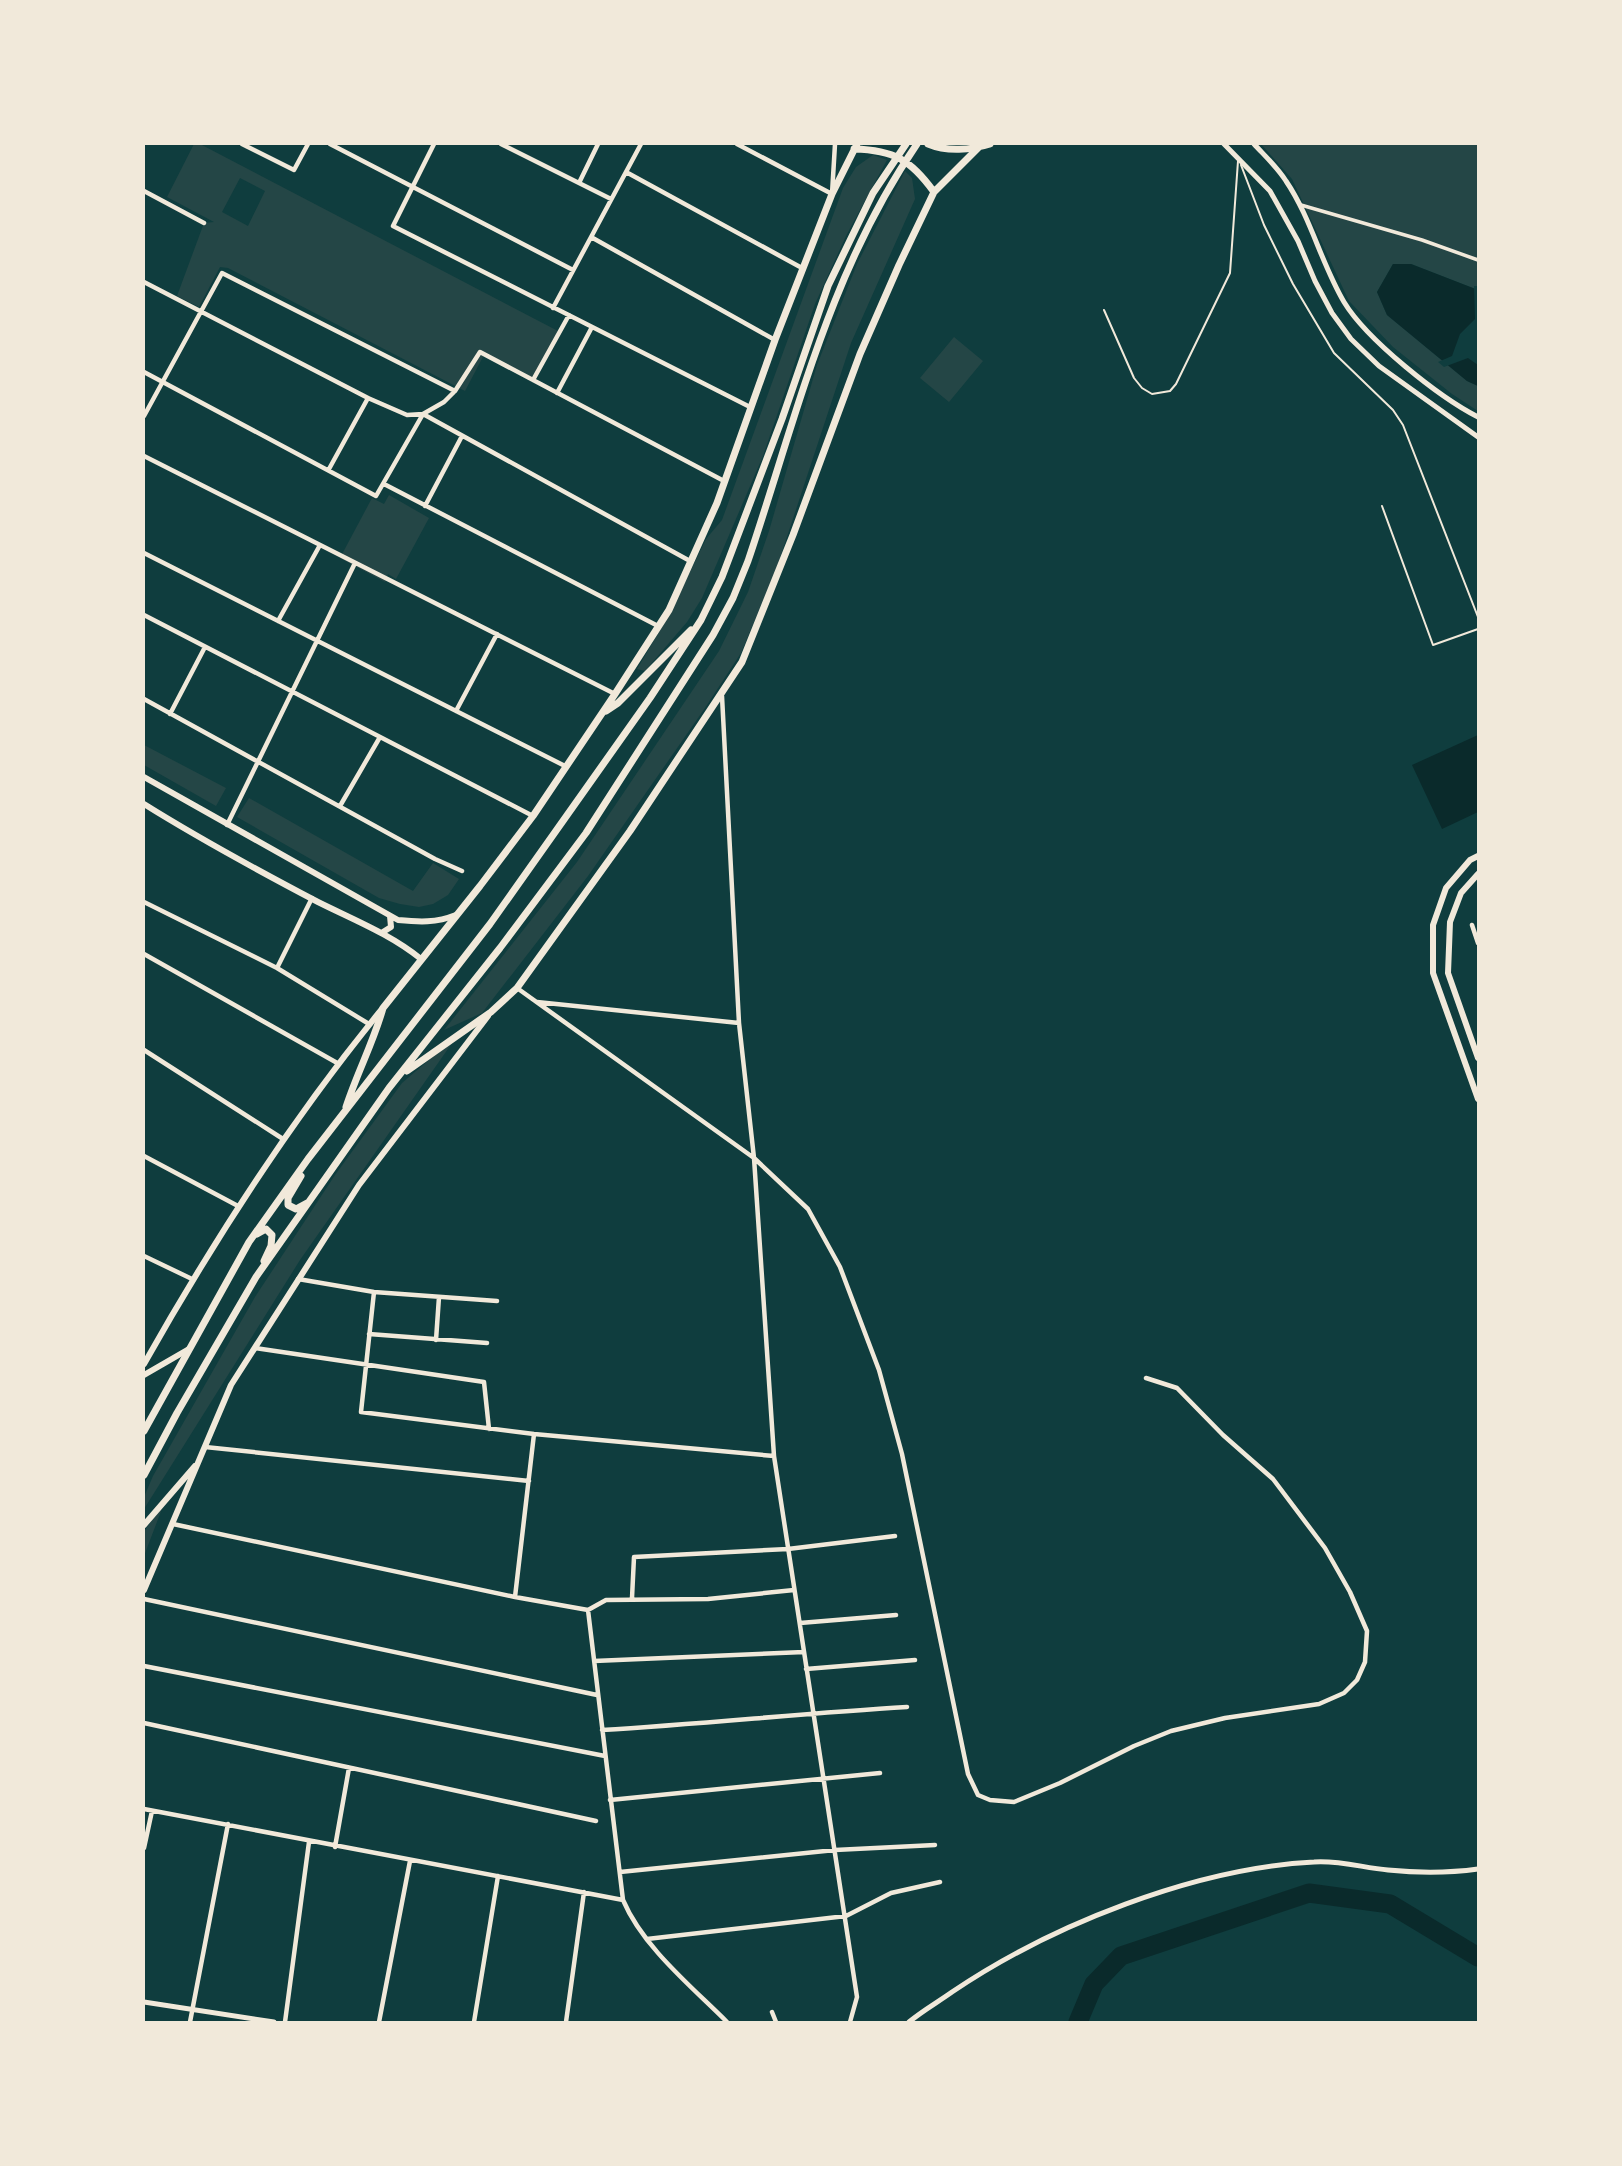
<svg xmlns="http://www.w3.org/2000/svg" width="1622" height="2166" font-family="'PT Sans',sans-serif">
<rect width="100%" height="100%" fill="#0f3d3e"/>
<path fill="#244646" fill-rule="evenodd" d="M 194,144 L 200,144 L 558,331 L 534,378 L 485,353 L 465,391 L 228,268 L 220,267 L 199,307 L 177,296 L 204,223 L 214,222 L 167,197 ZM 240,178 L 265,191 L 248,226 L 222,212 Z
M 1261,144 L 1478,144 L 1478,290 L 1411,264 L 1393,264 L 1377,292 L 1387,315 L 1467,381 L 1478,386 L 1478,411 L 1452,394 L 1393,347 L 1349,301 L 1292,179 Z
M 873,155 L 887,160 L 846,236 L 815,304 L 763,456 L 702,598 L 687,622 L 645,671 L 637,669 L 668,617 L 706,539 L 722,520 L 843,188 L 856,167 Z
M 905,171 L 912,178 L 915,199 L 851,343 L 776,570 L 741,653 L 705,708 L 588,876 L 482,1013 L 444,1030 L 577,862 L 719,651 L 748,592 L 769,531 L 817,365 L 857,264 Z
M 954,337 L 983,361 L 949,402 L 920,378 Z
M 389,495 L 429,518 L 396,579 L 388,574 L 385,582 L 340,558 L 372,498 L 384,504 Z
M 144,745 L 226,788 L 216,806 L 144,765 Z
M 249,798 L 413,891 L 433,863 L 459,879 L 448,895 L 433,904 L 419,907 L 400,904 L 379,898 L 237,817 Z
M 457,1036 L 300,1260 L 144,1509 L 144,1497 L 153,1476 L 255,1297 L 335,1175 L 402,1083 Z
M 163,1506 L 144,1556 L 144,1531 Z"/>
<path fill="#0a2a2b" d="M 1393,264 L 1411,264 L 1478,290 L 1478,386 L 1467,381 L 1387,315 L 1377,292 Z
M 1478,735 L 1478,812 L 1442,829 L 1412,765 Z"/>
<path fill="#0f3d3e" d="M 1474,286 L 1478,286 L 1478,365 L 1468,358 L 1444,367 L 1438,362 L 1452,356 L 1460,334 L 1475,319 Z"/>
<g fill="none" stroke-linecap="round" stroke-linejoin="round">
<path stroke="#0a2a2b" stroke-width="19" d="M 1078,2022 L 1094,1984 L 1121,1956 L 1309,1893 L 1390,1904 L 1478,1957"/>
<path stroke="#f1e9da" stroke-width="2" d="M 1241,165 L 1264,225 L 1293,284 L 1334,353 L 1393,410 L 1403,425 L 1478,617
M 1104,310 L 1134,378 L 1142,388 L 1152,394 L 1170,391 L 1176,384 L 1230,273 L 1238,161
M 1382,506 L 1433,645 L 1478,629"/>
<path stroke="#f1e9da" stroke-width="3.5" d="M 1301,205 L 1422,240 L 1478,260"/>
<path stroke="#f1e9da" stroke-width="4.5" d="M 242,144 L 294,170 L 308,144
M 330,144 L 573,270
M 434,144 L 393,226 L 750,407
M 501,144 L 611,199
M 737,144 L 832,194 L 835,144
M 626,172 L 802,268
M 579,183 L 598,144
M 144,191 L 204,223
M 591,237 L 775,340
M 144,282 L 368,398 L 407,415 L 423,414 L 690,561
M 553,308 L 641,144
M 144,372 L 376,496 L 423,414 L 444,402 L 455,391 L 480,352 L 724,481
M 533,380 L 569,315
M 557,393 L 592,327
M 144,416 L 222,273 L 455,391
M 144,456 L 615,694
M 329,469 L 368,398
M 384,484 L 658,626
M 425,506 L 462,436
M 144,553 L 565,766
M 144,615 L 533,816
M 278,621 L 320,545
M 722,696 L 739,1023 L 754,1158 L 774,1456 L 857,1997 L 850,2022
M 144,699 L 435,859 L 462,871
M 456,711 L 497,634
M 170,714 L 205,647
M 340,806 L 380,737
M 227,825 L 355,563
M 144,902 L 277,968 L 369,1024
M 1472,925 L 1478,943
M 144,954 L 339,1064
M 277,968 L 312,898
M 517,988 L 754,1158 L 808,1209 L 840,1267 L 879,1370 L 902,1454 L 968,1774 L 978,1795 L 990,1800 L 1014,1802 L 1060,1783 L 1134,1746 L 1171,1731 L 1225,1718 L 1319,1704 L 1344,1693 L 1357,1680 L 1365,1662 L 1367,1631 L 1350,1592 L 1325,1548 L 1273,1479 L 1223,1435 L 1177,1388 L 1146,1378
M 537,1002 L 739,1023
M 144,1050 L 283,1139
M 144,1156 L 238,1206
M 144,1256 L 192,1279
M 298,1279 L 374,1292 L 497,1301
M 374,1292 L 361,1412 L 534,1434 L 774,1456
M 369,1334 L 487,1343
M 436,1340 L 439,1297
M 255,1348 L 484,1382 L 489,1429
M 205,1447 L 529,1481
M 173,1524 L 515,1597 L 588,1610
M 515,1597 L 534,1434
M 632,1598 L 634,1557 L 788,1549 L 895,1536
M 144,1599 L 597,1695
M 800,1623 L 896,1615
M 594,1661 L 804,1652
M 144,1666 L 605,1756
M 806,1669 L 915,1660
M 144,1723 L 596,1821
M 602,1730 C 704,1724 805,1713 907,1707
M 610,1800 L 880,1773
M 144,1809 L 623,1900
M 335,1847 L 349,1768
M 144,1848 L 152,1811
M 620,1872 L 835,1850 L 935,1845
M 647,1939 L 846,1916 L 891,1893 L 940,1882
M 772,2012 L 776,2022
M 190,2022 L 228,1824
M 285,2022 L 309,1842
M 379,2022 L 410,1861
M 474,2022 L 498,1876
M 566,2022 L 584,1892
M 727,2022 C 691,1986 643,1947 623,1900 L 588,1610 L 606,1600 L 708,1599 L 794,1590"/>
<path stroke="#f1e9da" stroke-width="5" d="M 1224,144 L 1270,191 L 1298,241 L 1315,281 L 1332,313 L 1351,339 L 1379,366 L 1478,437
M 1254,144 C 1265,156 1277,167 1286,181 C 1311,218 1321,263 1344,302 C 1367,340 1439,397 1478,417
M 144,2002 L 274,2022
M 909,2022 C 922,2011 938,2002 952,1992 C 1051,1925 1195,1868 1314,1862 C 1339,1860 1364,1868 1388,1870 C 1418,1873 1449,1873 1478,1869"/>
<path stroke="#f1e9da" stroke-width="6" d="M 144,777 L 398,920 C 419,922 436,923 456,915
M 144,804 C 200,839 259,871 318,902 C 354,920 390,934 421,959
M 1478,856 L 1470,860 L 1446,888 L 1433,925 L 1433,973 L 1478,1099
M 1478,874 L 1461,893 L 1450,922 L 1448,973 L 1478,1058
M 383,932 L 391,927 L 390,916
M 144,1364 C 214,1240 291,1120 382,1009
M 144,1375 L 189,1349
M 144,1525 L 195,1466
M 144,1590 L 231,1385 L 359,1185 L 488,1016"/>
<path stroke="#f1e9da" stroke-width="7" d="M 928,144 C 947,152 971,150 990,144
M 854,149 C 894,150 911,160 934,192
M 606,711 L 618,703 L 691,630
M 407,1071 L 491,1012 L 517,988 L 630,831 L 742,662 L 793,535 L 860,354 L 899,265 L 934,192 L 979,147
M 346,1107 C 357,1073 374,1041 383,1008 L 480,886 L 533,816 L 615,694 L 669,610 L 717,503 L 775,340 L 832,194 L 857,144
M 301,1176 L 288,1198 L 288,1205 L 296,1209 L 307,1203
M 257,1234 L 266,1229 L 272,1235 L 271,1246 L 264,1261
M 144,1431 L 249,1242 L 308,1159 L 490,924 L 650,698 L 701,620 L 722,577 L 782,419 L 828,286 L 873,193 L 906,144
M 144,1475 L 177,1413 L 256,1277 L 389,1088 L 500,948 L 586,833 L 713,635 L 733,598 L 748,561 C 797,416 829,272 917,144"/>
</g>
<rect width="1622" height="2166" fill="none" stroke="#f1e9da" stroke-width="290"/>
</svg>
